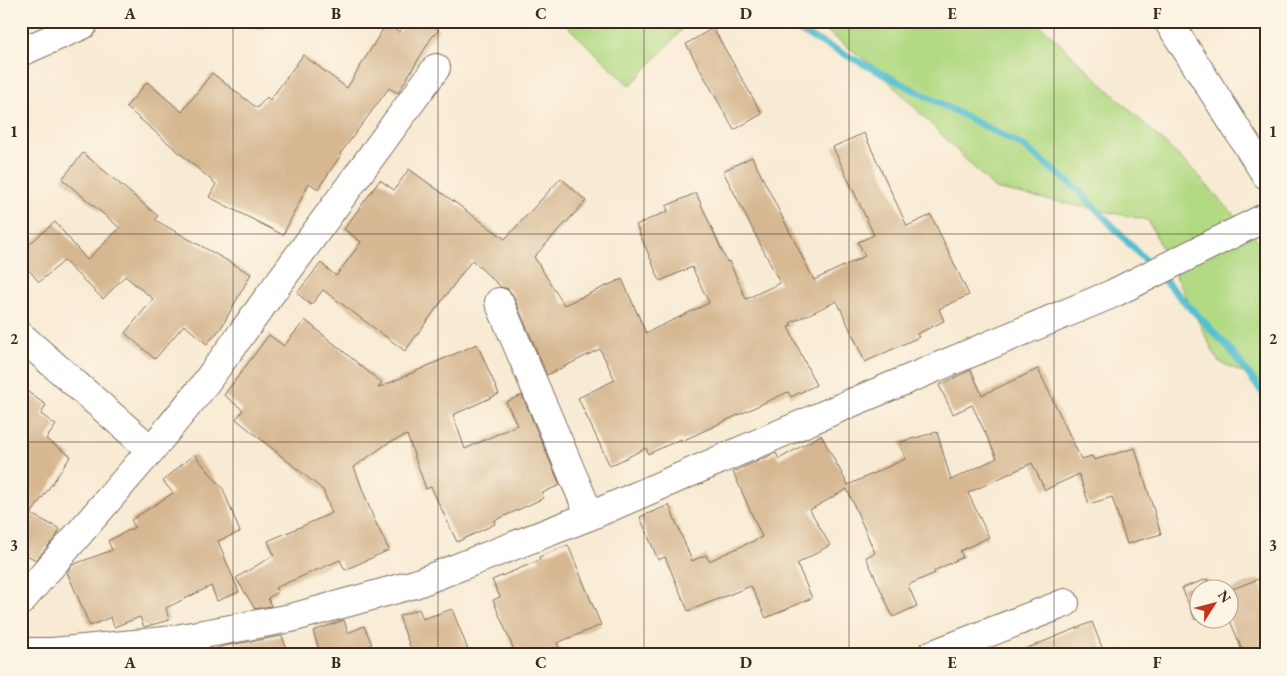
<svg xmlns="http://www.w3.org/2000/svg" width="1287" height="676" font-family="'EB Garamond',serif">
<rect width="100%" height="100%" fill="#fcf5e5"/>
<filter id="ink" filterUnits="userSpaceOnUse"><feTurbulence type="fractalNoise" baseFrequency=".02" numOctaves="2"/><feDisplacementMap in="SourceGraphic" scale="10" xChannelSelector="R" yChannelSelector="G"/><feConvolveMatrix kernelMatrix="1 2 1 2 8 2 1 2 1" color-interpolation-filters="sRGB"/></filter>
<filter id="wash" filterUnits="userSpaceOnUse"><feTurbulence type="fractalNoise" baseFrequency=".0096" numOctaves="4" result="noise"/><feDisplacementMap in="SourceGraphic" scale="20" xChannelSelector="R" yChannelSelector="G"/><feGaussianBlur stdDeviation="1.12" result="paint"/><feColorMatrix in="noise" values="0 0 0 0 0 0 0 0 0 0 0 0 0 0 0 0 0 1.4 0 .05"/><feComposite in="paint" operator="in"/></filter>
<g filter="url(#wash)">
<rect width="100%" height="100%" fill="#f8ead3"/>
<path fill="#b2da84" stroke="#768251" d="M 218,21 L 273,21 L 263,28 Z
M 562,21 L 690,21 L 630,86 Z
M 813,21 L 1036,21 L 1191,168 L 1266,249 L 1266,384 L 1218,361 L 1148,220 L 995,189 L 875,67 Z"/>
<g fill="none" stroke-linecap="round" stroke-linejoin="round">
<path stroke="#54bfcf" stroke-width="7" d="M 780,21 L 1023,146 L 1076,188 L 1152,267
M 1161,277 L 1227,346 L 1266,397"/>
</g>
<g id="blocks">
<path fill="#d6b791" d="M 410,21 L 429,21 L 439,30 L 432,37 L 398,93 L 389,88 L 340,154 L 341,155 L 318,189 L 309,183 L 283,235 L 209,197 L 216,184 L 126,107 L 147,82 L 182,112 L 212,73 L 257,108 L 267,97 L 270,100 L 303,55 L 347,88 L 386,24 L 399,32 Z
M 713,28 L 762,114 L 734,130 L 686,44 Z
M 864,133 L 907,226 L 931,215 L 969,295 L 939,309 L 944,321 L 917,334 L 919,337 L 865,362 L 837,301 L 790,323 L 792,326 L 788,327 L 816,385 L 791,397 L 788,392 L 682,441 L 681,439 L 648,454 L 646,448 L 610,466 L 578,398 L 615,380 L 600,349 L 547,375 L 513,295 L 508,289 L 501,287 L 472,260 L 405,351 L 323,290 L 311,305 L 297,293 L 321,263 L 336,276 L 361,242 L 344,229 L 380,180 L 394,190 L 409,169 L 505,239 L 561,178 L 586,201 L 534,257 L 564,305 L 622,279 L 646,333 L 709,303 L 692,267 L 660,281 L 636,225 L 668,211 L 666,206 L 696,193 L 727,262 L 729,261 L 746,299 L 780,283 L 723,171 L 752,157 L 814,280 L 865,256 L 858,242 L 874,235 L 833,147 Z
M 83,153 L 158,216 L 155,220 L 251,274 L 221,328 L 207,344 L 184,325 L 155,359 L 125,333 L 153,299 L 125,276 L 103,299 L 64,261 L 39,282 L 21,261 L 21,251 L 55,222 L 87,260 L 120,228 L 62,179 Z
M 305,320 L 382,383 L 378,388 L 477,344 L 499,394 L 453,415 L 465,449 L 517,425 L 506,402 L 522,395 L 560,485 L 542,493 L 544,498 L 494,521 L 495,524 L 457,542 L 431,487 L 426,489 L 407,435 L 388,443 L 354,467 L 373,517 L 389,550 L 345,570 L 340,560 L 275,588 L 278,592 L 268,598 L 271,606 L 255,609 L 236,578 L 274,555 L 268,541 L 332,513 L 323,490 L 236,419 L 243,410 L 224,395 L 269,335 L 284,346 Z
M 1038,369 L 1081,459 L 1092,456 L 1094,460 L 1135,448 L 1161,534 L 1127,544 L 1112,497 L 1089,504 L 1079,474 L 1045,490 L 1032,463 L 968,493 L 989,537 L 960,551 L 963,557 L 934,571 L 935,573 L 908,585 L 917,606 L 893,617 L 866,557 L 875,553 L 847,489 L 810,510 L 830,545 L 797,564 L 812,598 L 766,618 L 751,586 L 688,611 L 665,557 L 658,560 L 640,517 L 669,505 L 692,561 L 706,555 L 709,561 L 762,537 L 733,472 L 776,453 L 779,459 L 821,435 L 848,485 L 905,459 L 900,442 L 937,432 L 951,480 L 997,458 L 972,405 L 953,414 L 939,385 L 971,370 L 982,395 Z
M 21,387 L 46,405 L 41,414 L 56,425 L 46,439 L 71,456 L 31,514 L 60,529 L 56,537 L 36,560 L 21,552 Z
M 194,454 L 223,489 L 240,532 L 218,541 L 239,592 L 217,601 L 211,586 L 166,608 L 169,620 L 144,627 L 140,617 L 114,627 L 111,617 L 90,626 L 67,572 L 72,565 L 112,550 L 108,541 L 135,527 L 131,520 L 173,493 L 163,481 Z
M 568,545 L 601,625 L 557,643 L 562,655 L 516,655 L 493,600 L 500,597 L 492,580 L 540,560 L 539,557 Z
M 1207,579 L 1211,588 L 1200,588 L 1200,618 L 1195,620 L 1182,588 Z
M 1258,579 L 1266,599 L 1266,655 L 1244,655 L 1229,618 L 1230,590 Z
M 419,609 L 423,619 L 452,609 L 470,655 L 413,655 L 399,616 Z
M 344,620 L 348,633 L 364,626 L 372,644 L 343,655 L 321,655 L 313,631 Z
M 1092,622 L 1105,655 L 1013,655 L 1013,654 Z
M 282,636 L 287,650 L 273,655 L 207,655 L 207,652 L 224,646 Z"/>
</g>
</g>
<g filter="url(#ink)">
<use href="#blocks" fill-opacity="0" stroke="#7d6d5d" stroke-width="1"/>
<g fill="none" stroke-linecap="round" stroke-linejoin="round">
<g stroke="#7d6d5d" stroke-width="30">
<path id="minor" d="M 1168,21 L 1266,175
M 21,52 L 83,25
M 499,302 L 590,516
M 21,336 L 151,450
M 21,601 L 151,450 L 201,389 L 436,68
M 21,652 L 53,652 L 165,641 L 291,618 L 415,584 L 590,516 L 851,403 L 1112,294 L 1266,217
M 931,655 L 1065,603"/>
</g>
<use href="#minor" stroke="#fff" stroke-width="28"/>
</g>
</g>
<path fill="none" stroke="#3b2a1e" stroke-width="1" stroke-opacity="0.55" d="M 233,21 L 233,655M 438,21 L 438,655M 644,21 L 644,655M 849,21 L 849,655M 1054,21 L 1054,655M 21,234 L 1266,234M 21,442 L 1266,442"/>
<rect width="1287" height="676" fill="none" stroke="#fcf5e5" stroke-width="55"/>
<g transform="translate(1214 604) rotate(54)"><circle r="24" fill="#fcf5e5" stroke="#afa495"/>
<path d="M0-4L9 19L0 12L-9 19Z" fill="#c8321e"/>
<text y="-8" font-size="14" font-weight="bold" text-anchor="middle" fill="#3b2a1e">N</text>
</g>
<rect x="28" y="28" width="1232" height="620" fill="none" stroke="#3b2a1e" stroke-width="2"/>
<g font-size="16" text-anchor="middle" font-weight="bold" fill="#3b2a1e">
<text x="130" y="19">A</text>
<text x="336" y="19">B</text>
<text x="541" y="19">C</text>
<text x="746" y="19">D</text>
<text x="952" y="19">E</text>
<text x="1157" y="19">F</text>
<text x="14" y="137">1</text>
<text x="1273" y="137">1</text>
<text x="14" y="344">2</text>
<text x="1273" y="344">2</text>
<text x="14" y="551">3</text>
<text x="1273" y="551">3</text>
<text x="130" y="668">A</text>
<text x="336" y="668">B</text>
<text x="541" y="668">C</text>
<text x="746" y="668">D</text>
<text x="952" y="668">E</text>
<text x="1157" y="668">F</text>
</g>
</svg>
